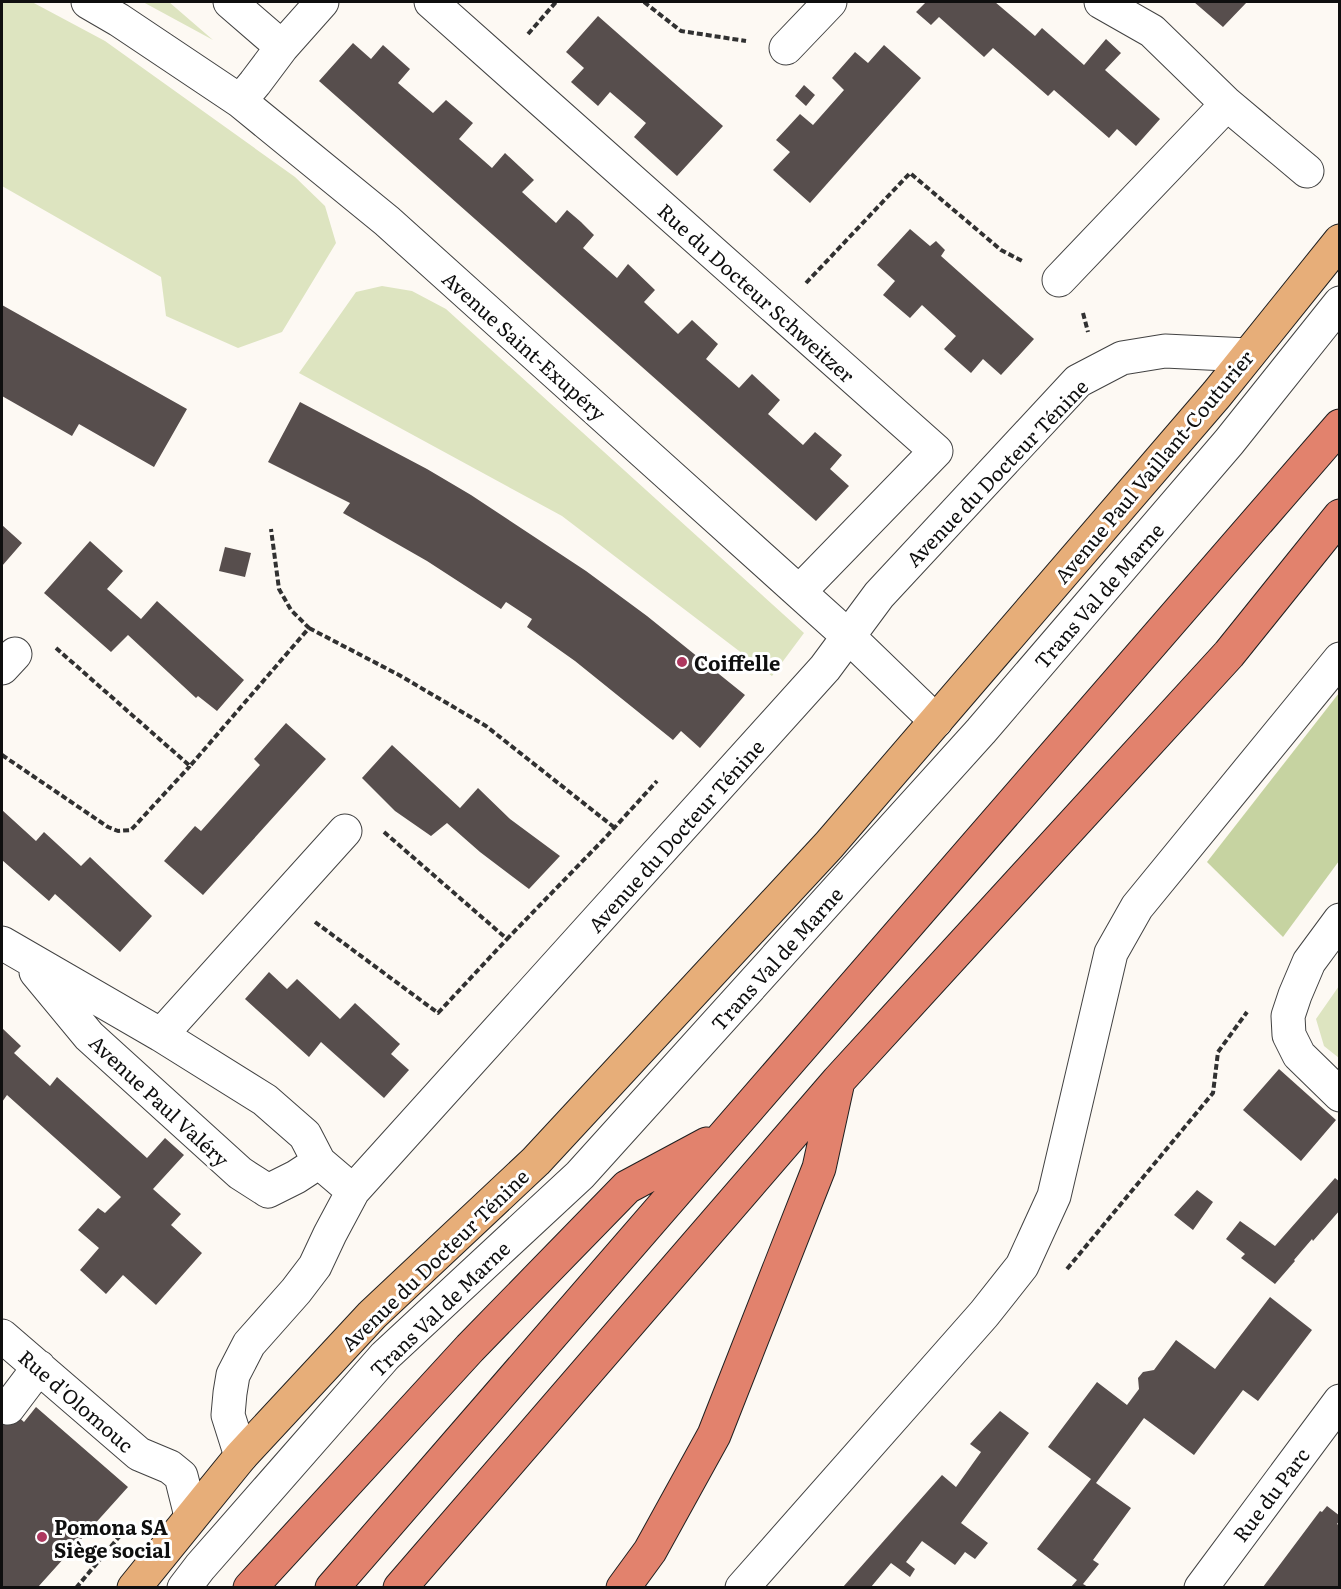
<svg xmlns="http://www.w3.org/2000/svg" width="1341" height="1589" font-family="Literata,serif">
<rect width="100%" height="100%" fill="#fdf9f3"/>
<path fill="#dde4c0" d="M 2,2 L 32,2 L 105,41 L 295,177 L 325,206 L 336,243 L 282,332 L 238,348 L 166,316 L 161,277 L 2,186 Z
M 143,2 L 169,2 L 213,40 Z
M 382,286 L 412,291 L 446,309 L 804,633 L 772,676 L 562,516 L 299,373 L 356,292 Z
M 1339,986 L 1339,1058 L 1324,1046 L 1316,1019 Z"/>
<path fill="#c6d3a1" d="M 1339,693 L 1339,861 L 1283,937 L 1207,862 Z"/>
<path fill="#574e4d" d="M 926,2 L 995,2 L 1035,36 L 1042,28 L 1084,65 L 1106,39 L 1121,53 L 1105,70 L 1160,119 L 1136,146 L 1117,129 L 1109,138 L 1054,90 L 1048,96 L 993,48 L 984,57 L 939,17 L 931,25 L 916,12 Z
M 1194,2 L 1247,2 L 1223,27 Z
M 598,16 L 723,126 L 677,176 L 634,137 L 646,123 L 610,92 L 598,106 L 571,82 L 584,68 L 566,52 Z
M 353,43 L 371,59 L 383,45 L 410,69 L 398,83 L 433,113 L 446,100 L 473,123 L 459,139 L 475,153 L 492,168 L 505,153 L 534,180 L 522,192 L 556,223 L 567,210 L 581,222 L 594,235 L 583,248 L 617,278 L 628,264 L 655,290 L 644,302 L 678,334 L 692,320 L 718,344 L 706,359 L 739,388 L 752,374 L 767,388 L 780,400 L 768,414 L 803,445 L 815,432 L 842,455 L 830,469 L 849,486 L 816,521 L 319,81 Z
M 884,45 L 921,78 L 810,203 L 773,170 L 790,152 L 776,140 L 800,114 L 813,125 L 844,90 L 832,78 L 855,52 L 868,63 Z
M 804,85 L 815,95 L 806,106 L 795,96 Z
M 910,229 L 930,246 L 936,241 L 945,250 L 941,256 L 1034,339 L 1001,375 L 983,359 L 971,373 L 944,349 L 956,336 L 922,305 L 910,318 L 883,295 L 895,281 L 877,265 Z
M 2,305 L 187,409 L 154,467 L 79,424 L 72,436 L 2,396 Z
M 300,402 L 427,469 L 471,495 L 586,571 L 647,616 L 745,695 L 700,748 L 681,731 L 673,740 L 575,661 L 527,627 L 532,619 L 506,602 L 501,609 L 427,561 L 343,513 L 350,503 L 268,462 Z
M 2,525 L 22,543 L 2,566 Z
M 90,541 L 123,571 L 107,589 L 141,619 L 157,601 L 244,680 L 217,711 L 198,696 L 196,698 L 128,635 L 111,652 L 44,593 Z
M 225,547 L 251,553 L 245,577 L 219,571 Z
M 286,723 L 326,759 L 203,895 L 164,861 L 195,826 L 201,831 L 260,765 L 254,759 Z
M 392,745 L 460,808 L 478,788 L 510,819 L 560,856 L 529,889 L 480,852 L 447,823 L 431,836 L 395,811 L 362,778 Z
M 2,810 L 36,841 L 44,832 L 81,866 L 90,857 L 152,916 L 120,952 L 55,894 L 49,901 L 2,860 Z
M 269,972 L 287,989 L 297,979 L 340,1019 L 355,1003 L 400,1044 L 391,1054 L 409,1070 L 384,1098 L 321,1042 L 309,1057 L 245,999 Z
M 2,1028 L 21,1046 L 14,1053 L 50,1086 L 57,1077 L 147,1158 L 165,1138 L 184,1155 L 153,1189 L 181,1214 L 171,1225 L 202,1253 L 156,1305 L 123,1275 L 106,1294 L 80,1270 L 99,1248 L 78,1230 L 98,1208 L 105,1213 L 121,1197 L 7,1095 L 2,1102 Z
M 1279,1069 L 1336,1120 L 1301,1161 L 1243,1110 Z
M 1335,1178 L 1340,1182 L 1340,1210 L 1313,1241 L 1312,1239 L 1294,1260 L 1295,1261 L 1275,1284 L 1241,1258 L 1245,1254 L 1226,1239 L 1240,1221 L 1275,1246 Z
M 1197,1190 L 1213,1202 L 1193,1230 L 1174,1215 Z
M 1270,1297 L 1312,1330 L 1258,1401 L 1243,1390 L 1194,1455 L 1144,1418 L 1096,1483 L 1131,1508 L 1093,1560 L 1099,1564 L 1083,1584 L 1088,1587 L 1071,1587 L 1077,1580 L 1037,1549 L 1091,1479 L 1048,1447 L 1097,1382 L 1127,1405 L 1139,1389 L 1138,1378 L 1143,1372 L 1154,1370 L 1176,1340 L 1215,1369 Z
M 2,1402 L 24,1422 L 36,1407 L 128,1487 L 38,1587 L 2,1587 Z
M 1000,1411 L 1029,1433 L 961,1523 L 988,1543 L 975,1559 L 965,1552 L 955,1565 L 922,1541 L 906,1562 L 915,1569 L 910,1577 L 891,1563 L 871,1587 L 843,1587 L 942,1475 L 956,1487 L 981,1452 L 970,1444 Z
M 1327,1506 L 1340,1516 L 1340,1520 L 1337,1524 L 1340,1526 L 1340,1587 L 1263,1587 L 1320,1511 L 1322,1512 Z"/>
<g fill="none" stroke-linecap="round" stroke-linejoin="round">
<g stroke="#424242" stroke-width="35">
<path id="minor" d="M 88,2 L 119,20 L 240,101 L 387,221 L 848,636 L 936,721
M 230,2 L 282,47
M 431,2 L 936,451 L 799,592
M 1101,2 L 1152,31 L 1227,104 L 1307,171
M 786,48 L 830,2
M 240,101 L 255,83 L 282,47 L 322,2
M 1059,280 L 1227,104
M 2,668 L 15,654
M 1340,920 L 1309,962 L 1295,995 L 1288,1016 L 1289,1035 L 1299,1055 L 1340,1095
M 2,943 L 161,1035 L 265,1100 L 305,1135 L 319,1162 L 353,1191
M 36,972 L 89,1036 L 240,1173 L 268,1191 L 296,1177 L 319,1162
M 161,1035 L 345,831
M 2,1336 L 139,1454 L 170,1467 L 181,1476 L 191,1516
M 8,1408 L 39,1367
M 241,1456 L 228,1415 L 230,1393 L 233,1375 L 249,1344 L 296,1291 L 315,1266 L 330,1234 L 353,1191 L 825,668 L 879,595 L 1078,381 L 1122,358 L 1165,351 L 1248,355
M 184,1588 L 200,1567 L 385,1356 L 580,1175 L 981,731 L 1229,442 L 1340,303
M 742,1588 L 984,1314 L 1022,1266 L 1054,1196 L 1111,953 L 1137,907 L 1340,659
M 1201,1588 L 1340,1401"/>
</g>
<g stroke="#202020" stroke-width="35">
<path id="major" d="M 134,1588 L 241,1456 L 372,1315 L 536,1161 L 829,845 L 1217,394 L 1340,241"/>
</g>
<g stroke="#202020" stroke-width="35">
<path id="highway" d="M 250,1588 L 470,1348 L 627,1187 L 707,1144
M 332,1588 L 1340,426
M 400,1588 L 838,1081 L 1229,654 L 1340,516
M 623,1588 L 650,1551 L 714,1435 L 819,1168 L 837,1086"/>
</g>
<path stroke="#313131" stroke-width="4" stroke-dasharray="6 3" stroke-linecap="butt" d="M 644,2 L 681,31 L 746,41
M 528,34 L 556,2
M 806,283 L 910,173 L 1001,250 L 1024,262
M 1083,313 L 1088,332
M 309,628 L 399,675 L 486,726 L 615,828
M 56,648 L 190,766 L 309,628 L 291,610 L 279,589 L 271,529
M 2,755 L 108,827 L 118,831 L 131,830 L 190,766
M 384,832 L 507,939 L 605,838 L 657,781
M 315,922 L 438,1013 L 507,939
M 1067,1269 L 1213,1093 L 1218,1052 L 1247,1012
M 76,1588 L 124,1531"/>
<use href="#minor" stroke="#fff" stroke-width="33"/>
<use href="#major" stroke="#e7ae79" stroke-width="33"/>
<use href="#highway" stroke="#e2826d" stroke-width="33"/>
</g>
<g fill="#ae385f" stroke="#fff" stroke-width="2">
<circle cx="682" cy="662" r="6"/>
<circle cx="42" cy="1537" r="6"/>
</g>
<g text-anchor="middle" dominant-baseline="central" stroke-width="6" stroke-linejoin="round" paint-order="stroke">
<g font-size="20" fill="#0f0f0f" stroke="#fff">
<text transform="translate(757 292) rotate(42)">Rue du Docteur Schweitzer</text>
<text transform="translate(525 345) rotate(42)">Avenue Saint-Exupéry</text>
<text transform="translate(1153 466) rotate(-50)">Avenue Paul Vaillant-Couturier</text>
<text transform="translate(996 472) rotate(-46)">Avenue du Docteur Ténine</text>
<text transform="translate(1098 595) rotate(-49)">Trans Val de Marne</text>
<text transform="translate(675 835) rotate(-48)">Avenue du Docteur Ténine</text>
<text transform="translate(776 958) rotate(-48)">Trans Val de Marne</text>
<text transform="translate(160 1100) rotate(43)">Avenue Paul Valéry</text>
<text transform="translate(434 1259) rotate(-44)">Avenue du Docteur Ténine</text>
<text transform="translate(439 1308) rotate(-44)">Trans Val de Marne</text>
<text transform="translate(77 1400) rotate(41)">Rue d'Olomouc</text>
<text transform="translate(1270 1494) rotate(-53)">Rue du Parc</text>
</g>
<g font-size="20" font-weight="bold" fill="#0f0f0f" stroke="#fff" text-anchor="start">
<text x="694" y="662">Coiffelle</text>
<text x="54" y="1526">Pomona SA<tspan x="54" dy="23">Siège social</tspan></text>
</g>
</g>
<rect width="1341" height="1589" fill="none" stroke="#0f0f0f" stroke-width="6"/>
</svg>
